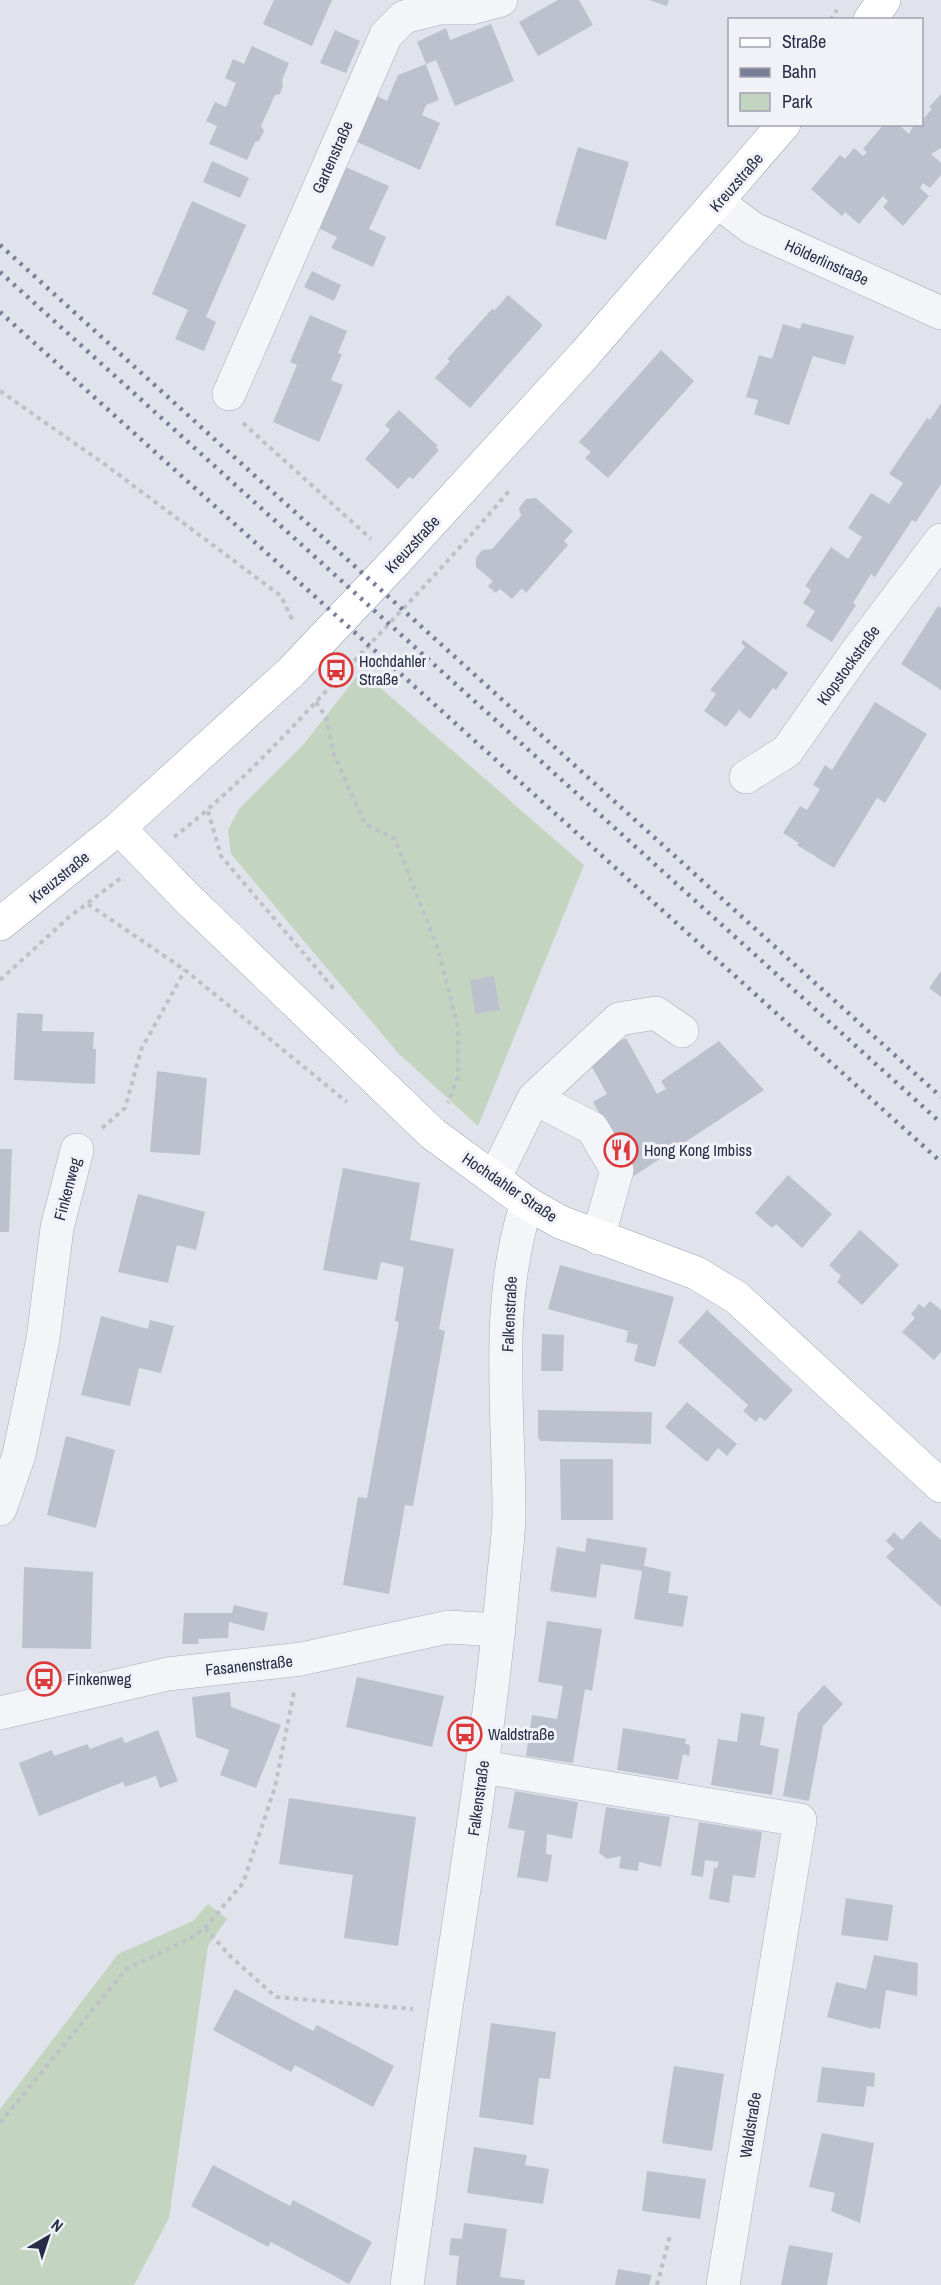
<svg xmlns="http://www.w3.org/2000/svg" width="941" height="2285" font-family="'Archivo Narrow',sans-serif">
<rect width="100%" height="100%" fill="#e0e3eb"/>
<path fill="#c3d5c1" d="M 361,671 L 584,865 L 478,1126 L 398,1053 L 231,854 L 228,830 L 239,809 L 304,744 Z
M 208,1904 L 227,1919 L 208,1946 L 169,2218 L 134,2285 L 0,2285 L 0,2109 L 118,1954 L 193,1921 Z"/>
<path fill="#bdc1ce" d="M 274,0 L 332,0 L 312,46 L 263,24 Z
M 558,0 L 579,0 L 593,25 L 538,56 L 519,22 Z
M 649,0 L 669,0 L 667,6 Z
M 491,24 L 514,81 L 455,106 L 436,60 L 426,64 L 417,42 L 446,28 L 450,40 Z
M 335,30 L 360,41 L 346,73 L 320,63 Z
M 252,46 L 289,63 L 282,80 L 283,85 L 280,94 L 275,95 L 261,126 L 264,131 L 259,141 L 255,142 L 247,160 L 209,144 L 217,126 L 206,121 L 215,102 L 226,107 L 236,83 L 225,78 L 233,59 L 244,64 Z
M 426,64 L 439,100 L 426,105 L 422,115 L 440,123 L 420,170 L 355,141 L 375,95 L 387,101 L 398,75 Z
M 941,94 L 941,148 L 931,154 L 941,163 L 941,175 L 930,188 L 923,183 L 920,188 L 929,196 L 903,226 L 883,207 L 888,201 L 883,196 L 859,224 L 845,212 L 842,216 L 811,189 L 840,155 L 845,159 L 854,148 L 863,156 L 867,152 L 863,149 L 884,124 L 898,124 L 909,134 L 914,124 L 922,124 L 922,115 L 924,118 L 932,109 L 929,107 Z
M 578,147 L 629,162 L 606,240 L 555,225 Z
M 212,161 L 249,178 L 240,198 L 203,182 Z
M 343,166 L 389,186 L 369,229 L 386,237 L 373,267 L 331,248 L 337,237 L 316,227 Z
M 192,201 L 246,225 L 206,317 L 216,322 L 204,351 L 175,339 L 188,310 L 152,294 Z
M 312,271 L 341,285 L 334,301 L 304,287 Z
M 508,295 L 543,325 L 470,408 L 435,378 L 450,361 L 447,359 L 492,309 L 495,310 Z
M 310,315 L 347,331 L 338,353 L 342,354 L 331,380 L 343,385 L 319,442 L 273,422 L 297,365 L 290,362 Z
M 802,323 L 854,336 L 845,365 L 813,356 L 789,425 L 754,414 L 758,400 L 746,397 L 759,355 L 772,359 L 783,324 L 800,329 Z
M 661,350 L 694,381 L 608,478 L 585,458 L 591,452 L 579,442 Z
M 941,403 L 941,484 L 916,522 L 912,520 L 875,577 L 871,574 L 853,603 L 856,605 L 832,642 L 806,626 L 815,611 L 803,603 L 811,590 L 805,586 L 831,547 L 848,559 L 862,537 L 848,528 L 871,493 L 889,504 L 903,483 L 889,474 L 927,418 L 930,420 Z
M 399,410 L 438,446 L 436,447 L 439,450 L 413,479 L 409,477 L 398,489 L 365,459 L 390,430 L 385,425 Z
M 536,498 L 573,531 L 564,541 L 568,545 L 526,593 L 522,588 L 512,599 L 500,589 L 496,593 L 488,586 L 493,581 L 476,567 L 476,558 L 482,550 L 492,549 L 521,516 L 519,508 L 526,499 Z
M 938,606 L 941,608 L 941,690 L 901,664 Z
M 743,640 L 788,673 L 776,690 L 773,688 L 750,719 L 739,710 L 726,727 L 704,711 L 716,694 L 710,690 L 745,647 L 741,643 Z
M 875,702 L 927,734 L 885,803 L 877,798 L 834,868 L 797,845 L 799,843 L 783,833 L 800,806 L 807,810 L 820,789 L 813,785 L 825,765 L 832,770 Z
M 941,971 L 941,997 L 929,988 Z
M 494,976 L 500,1010 L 475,1014 L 470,980 Z
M 17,1013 L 43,1014 L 42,1031 L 94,1032 L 93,1049 L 96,1049 L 95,1084 L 14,1080 Z
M 626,1038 L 657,1094 L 666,1089 L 661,1081 L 719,1041 L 764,1090 L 634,1176 L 593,1102 L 607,1094 L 588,1060 Z
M 157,1071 L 207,1078 L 200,1155 L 150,1152 Z
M 0,1149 L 12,1149 L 9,1232 L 0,1232 Z
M 343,1168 L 420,1183 L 410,1240 L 454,1249 L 439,1329 L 445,1331 L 413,1506 L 405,1505 L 389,1594 L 343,1585 L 358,1497 L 367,1498 L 399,1322 L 395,1321 L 404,1267 L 381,1262 L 377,1280 L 323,1270 Z
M 788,1175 L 832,1214 L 802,1248 L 776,1224 L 772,1228 L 755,1213 Z
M 138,1194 L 205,1212 L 196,1250 L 177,1245 L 168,1283 L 118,1272 Z
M 860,1230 L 899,1265 L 862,1305 L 837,1282 L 841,1276 L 829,1265 Z
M 560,1265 L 674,1297 L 655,1367 L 634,1361 L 638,1345 L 626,1342 L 628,1331 L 548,1309 Z
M 930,1301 L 941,1310 L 941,1352 L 934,1360 L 902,1332 L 915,1318 L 911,1314 L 919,1304 L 924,1308 Z
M 707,1310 L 793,1390 L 765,1421 L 760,1417 L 756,1422 L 743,1411 L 748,1405 L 678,1342 Z
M 101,1316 L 148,1329 L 150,1320 L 174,1326 L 161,1373 L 139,1368 L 130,1406 L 81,1395 Z
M 542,1334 L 564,1335 L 563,1371 L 541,1371 Z
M 687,1402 L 737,1444 L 727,1456 L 718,1448 L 707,1462 L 665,1427 Z
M 538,1410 L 652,1412 L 651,1444 L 541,1441 L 538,1438 Z
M 66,1436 L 115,1450 L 96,1528 L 47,1515 Z
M 560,1459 L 613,1459 L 613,1520 L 561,1520 Z
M 920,1521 L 941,1540 L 941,1607 L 886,1557 L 894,1549 L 886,1541 L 894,1532 L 902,1540 Z
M 587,1538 L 647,1548 L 644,1566 L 671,1572 L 668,1593 L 688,1596 L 683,1627 L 634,1619 L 642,1571 L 601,1564 L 596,1598 L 550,1591 L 557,1547 L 585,1552 Z
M 24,1567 L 93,1572 L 91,1649 L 22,1648 Z
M 234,1605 L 268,1613 L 264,1631 L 229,1622 L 228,1638 L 198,1639 L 199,1644 L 182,1644 L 184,1613 L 232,1613 Z
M 547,1621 L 602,1629 L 592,1691 L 585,1689 L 573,1763 L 526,1756 L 532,1715 L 557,1719 L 563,1686 L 538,1682 Z
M 357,1677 L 444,1696 L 432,1747 L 346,1727 Z
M 824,1685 L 843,1704 L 823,1726 L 809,1801 L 783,1796 L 798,1713 Z
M 230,1692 L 231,1707 L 281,1725 L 256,1788 L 220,1775 L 229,1750 L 196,1737 L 192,1697 Z
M 741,1713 L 765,1717 L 760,1745 L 779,1749 L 772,1795 L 711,1785 L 718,1739 L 737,1742 Z
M 623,1728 L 686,1739 L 685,1744 L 690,1745 L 689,1756 L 683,1754 L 678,1780 L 617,1770 Z
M 158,1730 L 178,1781 L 160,1788 L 156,1776 L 125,1787 L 123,1782 L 39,1816 L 19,1763 L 52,1750 L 54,1756 L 87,1744 L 90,1749 L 122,1737 L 125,1743 Z
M 515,1791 L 578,1802 L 572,1839 L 547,1834 L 546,1854 L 552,1855 L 548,1882 L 517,1877 L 525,1831 L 508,1828 Z
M 289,1798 L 416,1817 L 398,1946 L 344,1938 L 353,1875 L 279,1864 Z
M 606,1807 L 670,1817 L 661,1867 L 639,1862 L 638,1871 L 619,1868 L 621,1856 L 607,1859 L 599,1853 Z
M 699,1822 L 762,1832 L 755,1878 L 733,1875 L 729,1903 L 709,1899 L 714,1868 L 717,1868 L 719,1862 L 705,1860 L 703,1877 L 691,1875 Z
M 846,1898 L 893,1905 L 888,1941 L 841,1935 Z
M 874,1955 L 918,1963 L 917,1996 L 886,1990 L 880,2029 L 873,2027 L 873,2029 L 827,2017 L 836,1982 L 866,1989 Z
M 235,1989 L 313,2031 L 317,2025 L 394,2066 L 373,2107 L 295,2065 L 291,2072 L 213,2030 Z
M 491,2023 L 556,2032 L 550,2079 L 539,2078 L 533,2125 L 479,2117 Z
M 674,2066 L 724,2074 L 712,2151 L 662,2143 Z
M 822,2067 L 875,2073 L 874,2087 L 867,2086 L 864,2107 L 817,2102 Z
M 822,2133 L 874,2143 L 860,2223 L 831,2211 L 835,2193 L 809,2187 Z
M 474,2147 L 527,2155 L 525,2165 L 549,2169 L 543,2204 L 467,2193 Z
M 213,2165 L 290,2206 L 293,2200 L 372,2242 L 349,2284 L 271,2242 L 268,2247 L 191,2206 Z
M 647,2171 L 706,2179 L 700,2219 L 642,2211 Z
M 464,2223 L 507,2229 L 500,2277 L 525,2280 L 524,2285 L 456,2285 L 459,2256 L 449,2255 L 450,2246 L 451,2238 L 462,2239 Z
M 789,2245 L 833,2253 L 827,2285 L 781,2285 Z
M 618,2269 L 652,2275 L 649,2285 L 615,2285 Z"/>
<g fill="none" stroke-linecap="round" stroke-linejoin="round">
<g stroke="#a8acb9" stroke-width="34">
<path id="minor" d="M 718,202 L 752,228 L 941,313
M 229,394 L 386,35 L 404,17 L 439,8 L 471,8 L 501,0
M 746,777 L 787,751 L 855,654 L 941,540
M 534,1098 L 592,1128 L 617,1170 L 598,1238
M 494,1179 L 534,1098 L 619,1019 L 656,1013 L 682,1031
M 0,1509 L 19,1455 L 43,1339 L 57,1228 L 77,1150
M 0,1713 L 168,1674 L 301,1659 L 448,1627 L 499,1630
M 483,1767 L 800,1820 L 723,2285
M 407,2285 C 420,2193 432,2100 446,2008 C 468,1863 491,1719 504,1573 C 506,1553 509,1533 509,1513 C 509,1410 494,1302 527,1203"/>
</g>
<g stroke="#9ea5b8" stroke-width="34">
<path id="major" d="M 870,20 L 884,0
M 119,828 L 188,899 L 433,1134 L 527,1203 L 560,1222 L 696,1273 L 736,1297 L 941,1486
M 0,924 L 119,828 L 291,672 L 395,562 L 584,355 L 784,124"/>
</g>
<path stroke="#bfc1c9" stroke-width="4" stroke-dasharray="4.5 4.5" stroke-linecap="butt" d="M 830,20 L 837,10
M 0,391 L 103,463 L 281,596 L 293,621
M 243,423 L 371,539
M 316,702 L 326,717 L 334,755 L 365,824 L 395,839 L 438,949 L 458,1027 L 458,1077 L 448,1103
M 208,811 L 221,856 L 334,989
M 174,837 C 235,790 288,732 340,676 C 397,615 455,555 509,491
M 88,904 L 185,970 L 347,1102
M 0,980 L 69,917 L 121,878
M 102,1128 L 125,1108 L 141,1050 L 185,970
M 205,1928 L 230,1956 L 276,1997 L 413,2009
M 0,2123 L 126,1969 L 191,1938 L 205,1928 L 243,1883 L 275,1787 L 294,1692
M 657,2285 L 670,2236"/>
<use href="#minor" stroke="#f4f5f8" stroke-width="33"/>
<use href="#major" stroke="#fff" stroke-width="33"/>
<path stroke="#787f96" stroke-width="4.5" stroke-dasharray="3 6" stroke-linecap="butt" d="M 0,245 L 941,1097
M 0,272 L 941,1123
M 0,312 L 941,1162"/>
</g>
<defs>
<g id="bus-ring" transform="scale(1.725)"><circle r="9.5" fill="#f0f2f8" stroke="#dc393b" stroke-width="1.5"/><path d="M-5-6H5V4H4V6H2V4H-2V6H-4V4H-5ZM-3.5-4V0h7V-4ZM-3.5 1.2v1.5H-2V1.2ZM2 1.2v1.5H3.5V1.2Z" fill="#dc393b"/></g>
<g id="restaurant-ring" transform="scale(1.725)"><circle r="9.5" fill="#f0f2f8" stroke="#dc393b" stroke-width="1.5"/><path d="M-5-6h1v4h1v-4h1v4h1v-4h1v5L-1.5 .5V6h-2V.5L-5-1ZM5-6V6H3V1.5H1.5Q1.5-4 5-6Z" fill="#dc393b"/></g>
</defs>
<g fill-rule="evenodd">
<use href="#bus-ring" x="336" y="670"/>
<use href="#restaurant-ring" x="621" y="1150"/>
<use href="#bus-ring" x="44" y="1679"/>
<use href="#bus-ring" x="465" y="1734"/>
</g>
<g text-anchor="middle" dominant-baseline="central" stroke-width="6" stroke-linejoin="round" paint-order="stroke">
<g font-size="16" fill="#272d44" stroke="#f0f2f8">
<text transform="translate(332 157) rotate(-66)">Gartenstraße</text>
<text transform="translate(736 182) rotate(-49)">Kreuzstraße</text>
<text transform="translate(827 262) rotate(24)">Hölderlinstraße</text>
<text transform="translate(412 544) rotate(-47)">Kreuzstraße</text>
<text transform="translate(848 665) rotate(-54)">Klopstockstraße</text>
<text transform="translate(59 877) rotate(-39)">Kreuzstraße</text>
<text transform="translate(510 1187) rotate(34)">Hochdahler Straße</text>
<text transform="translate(67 1189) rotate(-75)">Finkenweg</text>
<text transform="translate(509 1314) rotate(-87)">Falkenstraße</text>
<text transform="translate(249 1665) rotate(-6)">Fasanenstraße</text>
<text transform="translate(478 1798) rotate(-82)">Falkenstraße</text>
<text transform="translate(750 2125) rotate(-81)">Waldstraße</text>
</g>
<g font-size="16" fill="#272d44" stroke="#f0f2f8" text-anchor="start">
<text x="359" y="661">Hochdahler<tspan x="359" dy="18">Straße</tspan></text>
<text x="644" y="1150">Hong Kong Imbiss</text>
<text x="67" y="1679">Finkenweg</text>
<text x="488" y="1734">Waldstraße</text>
</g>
</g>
<rect x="728" y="18" width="195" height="108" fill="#f0f2f8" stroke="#a0a3b0" stroke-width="1.5"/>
<rect x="740" y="38" width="30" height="9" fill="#ffffff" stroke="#a0a3b0" stroke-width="1.5"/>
<text x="782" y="48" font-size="18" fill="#272d44">Straße</text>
<rect x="740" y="68" width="30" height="9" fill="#787f96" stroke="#a0a3b0" stroke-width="1.5"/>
<text x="782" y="78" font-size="18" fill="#272d44">Bahn</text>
<rect x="740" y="93" width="30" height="18" fill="#c3d5c1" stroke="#a0a3b0" stroke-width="1.5"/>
<text x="782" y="108" font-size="18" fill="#272d44">Park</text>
<g transform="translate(48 2237) rotate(39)" stroke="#f0f2f8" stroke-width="4.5" paint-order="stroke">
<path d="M0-4.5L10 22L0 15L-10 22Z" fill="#272d44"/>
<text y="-9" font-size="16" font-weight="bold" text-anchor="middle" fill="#272d44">N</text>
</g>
</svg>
